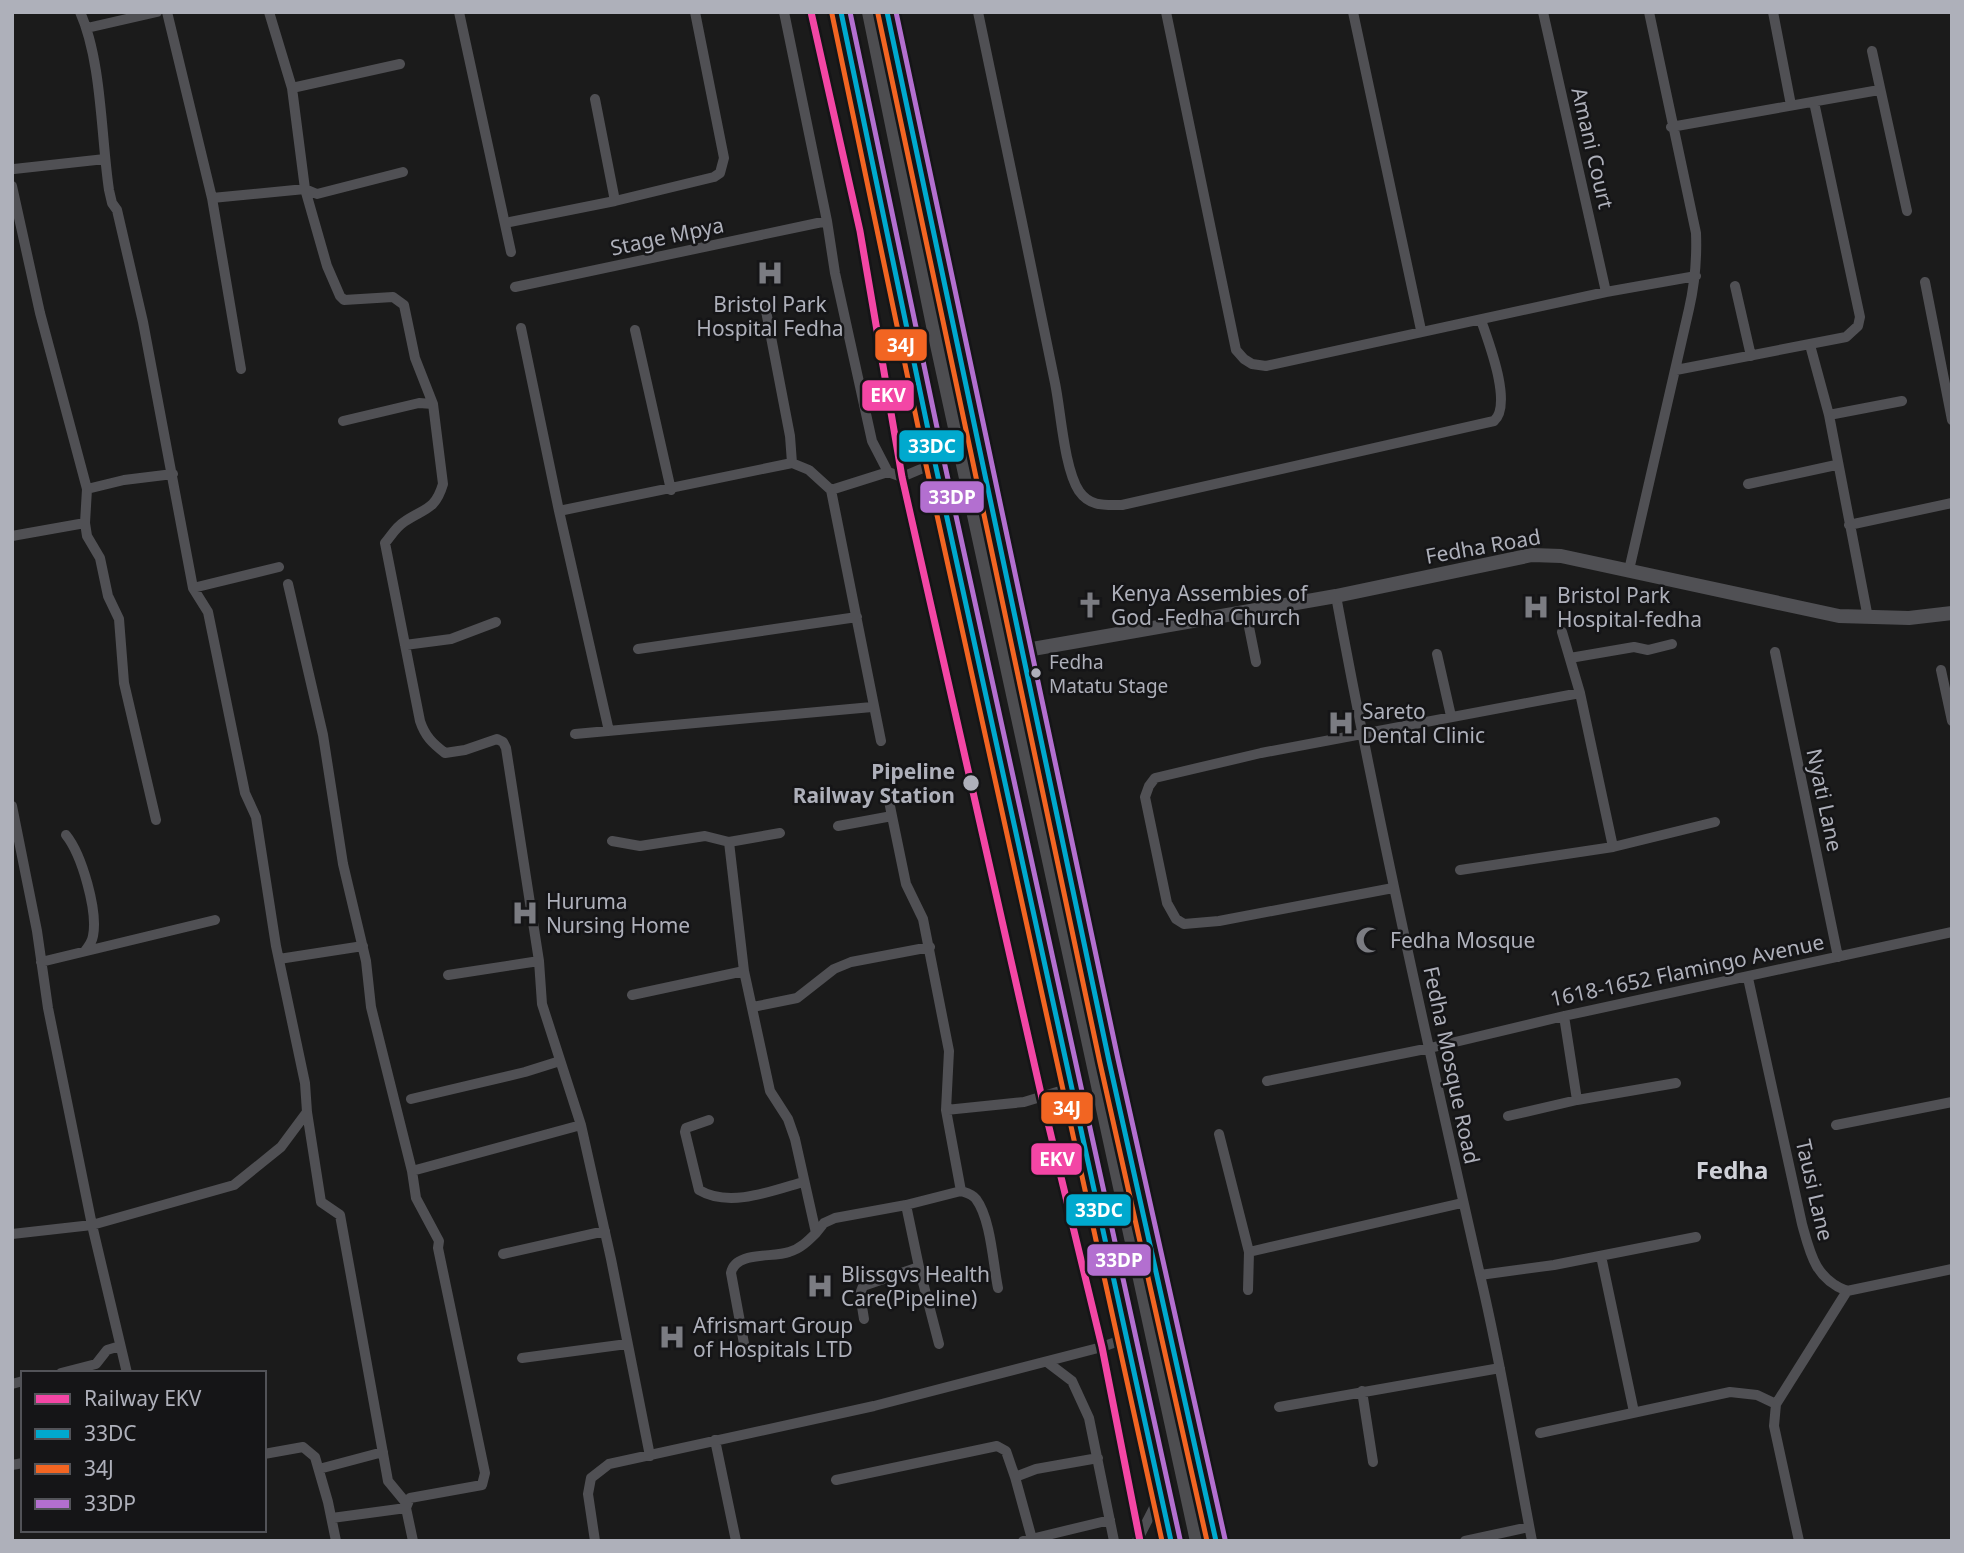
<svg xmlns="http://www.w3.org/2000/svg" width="1964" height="1553" font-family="'Noto Sans',sans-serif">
<rect width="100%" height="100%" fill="#1b1b1b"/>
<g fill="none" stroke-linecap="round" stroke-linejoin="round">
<path stroke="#505054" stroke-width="10" d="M 167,12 L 212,198 L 241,369
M 269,12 L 292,88 L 305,189 L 327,266 L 340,296 L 344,300 L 393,297 L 404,305 L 415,358 L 433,404 L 443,484 C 435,511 424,508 404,522 C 396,527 391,536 385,543 L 420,721 C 425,736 432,743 445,753 L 465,750 L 497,739 L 503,742 L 506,748 L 539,961 L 542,1004 L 581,1125 L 611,1259 L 650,1456
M 459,12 L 511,252
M 784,12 L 827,221 L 835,273 L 872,441 L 888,472 L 902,477 L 935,463
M 978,12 C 1004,136 1030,259 1055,383 C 1061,412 1064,468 1079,491 C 1090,507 1105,505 1122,505 L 1494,421 C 1513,404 1488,341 1481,320
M 1166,12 L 1236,350 L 1244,359 L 1252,364 L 1266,366 L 1606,292 L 1696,276
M 1353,12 L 1421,330
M 1543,12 L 1606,292
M 1773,12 L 1791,105
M 87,28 L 157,12
M 1872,51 L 1907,211
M 292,88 L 400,64
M 595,99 L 615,201
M 1671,127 L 1879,90
M 14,169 L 105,159
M 12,186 L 40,313 L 87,489 L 85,523 L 87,536 L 100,558 L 108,596 L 119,619 L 124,683 L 156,820
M 212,198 L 305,189 L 317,194 L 403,172
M 505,223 L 615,201 L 714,177 L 720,173 L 724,158 L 695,12
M 1925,282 L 1952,420
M 1735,286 L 1751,356
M 515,287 L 827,221
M 766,311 L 790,436 L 792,463
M 521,328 L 559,511 L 609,731
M 635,330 L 671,490
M 1810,345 L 1829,415 L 1868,618
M 1676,370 L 1846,337 L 1858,326 L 1860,317 L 1814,102
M 1829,415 L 1902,401
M 343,421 L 419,403 L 433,404
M 1748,484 L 1836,465
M 87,489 L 124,480 L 173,474
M 831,490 L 881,741
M 559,511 L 792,463 L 809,470 L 831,490 L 888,472
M 1849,525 L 1952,503
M 12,536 L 85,523
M 1629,570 L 1689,309 C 1695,283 1697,259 1696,233 L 1649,12
M 288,584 L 323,735 L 343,864 L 366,961 L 371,1007 L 412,1171 L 416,1198 L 439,1241 L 438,1248 L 485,1473 L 482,1485 L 410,1498 L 406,1508 L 413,1541
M 193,588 L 279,567
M 1336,596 C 1378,824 1429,1050 1480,1275 C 1501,1363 1515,1452 1532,1541
M 1246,612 L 1256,662
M 1562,632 L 1580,693 L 1613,847
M 405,645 L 451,639 L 496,622
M 638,649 L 857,617
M 1775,652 L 1838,957
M 1437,654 L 1451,716
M 1570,658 L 1634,647 L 1648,650 L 1672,644
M 1941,670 L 1952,721
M 575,734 L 872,707
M 887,791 L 892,816
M 12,806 L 37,931 L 48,1008 L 92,1225 L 127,1373
M 838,826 L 892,816 L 906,884 L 923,919 L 949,1051 L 946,1110 L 961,1191 C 967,1193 972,1194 976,1199 C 991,1219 993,1264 998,1288
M 66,835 C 82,855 98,911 93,936 C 92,942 89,946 85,951
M 612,841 L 640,846 L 705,836 L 729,842 L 780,833
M 729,842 L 744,971 L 770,1091 L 788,1119 L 795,1139 L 816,1233 C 808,1241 800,1249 789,1252 C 772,1258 735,1251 731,1273 L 745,1349
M 1460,870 L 1613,847 L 1715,822
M 1393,888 L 1219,921 L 1184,924 L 1176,919 L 1167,903 L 1145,797 L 1149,786 L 1155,778 L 1261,753 L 1580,693
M 279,959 L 363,946
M 41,962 L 215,920
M 448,975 L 539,961
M 1748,978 L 1802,1224 C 1810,1253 1815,1279 1847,1291 L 1952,1269
M 632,995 L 744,971
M 753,1007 L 797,998 L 834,969 L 851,962 L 930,947
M 1564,1016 L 1577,1100
M 1267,1081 L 1430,1048 L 1564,1016 L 1952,932
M 411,1099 L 525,1072 L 560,1061
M 946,1110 L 1024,1102 L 1070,1088
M 307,1112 L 321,1202 L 340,1215 L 388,1481 L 407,1504
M 1508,1116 L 1577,1100 L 1676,1083
M 709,1120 L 686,1128 L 685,1132 L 699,1190 C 729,1208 772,1191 803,1182
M 1836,1125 L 1952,1102
M 1219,1134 L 1249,1252 L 1462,1203
M 412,1171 L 581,1125
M 906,1205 L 919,1267 L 939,1344
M 816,1233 L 824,1223 L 835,1218 L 906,1205 L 961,1191
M 12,1234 L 92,1225 L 234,1185 L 281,1147 L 307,1112 L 305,1083 L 276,946 L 256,817 L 245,793 L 208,612 L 193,588 L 143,322 L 117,210 L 112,203 L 109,190 C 101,137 102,61 80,12
M 503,1254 L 605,1231
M 1601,1256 L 1634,1412
M 1480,1275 L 1554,1265 L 1696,1237
M 1248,1290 L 1249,1252
M 864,1319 L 860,1294 L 863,1286 L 919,1267
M 522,1358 L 627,1344
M 1047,1362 L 1072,1381 L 1089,1418 L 1114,1541
M 61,1373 L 96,1364 L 107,1350 L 120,1346
M 12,1384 L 23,1381
M 1362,1391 L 1373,1462
M 1279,1407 L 1500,1368
M 1540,1433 L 1730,1392 L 1757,1395 L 1776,1404
M 715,1440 L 736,1541
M 264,1454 L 303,1447 L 315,1457 L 328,1502 L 336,1541
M 12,1465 L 23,1463
M 319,1469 L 383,1452
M 836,1480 L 997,1446 L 1006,1451 L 1015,1477
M 332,1518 L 406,1508
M 1032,1539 L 1015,1477 L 1036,1469 L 1098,1458
M 595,1541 L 588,1494 L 591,1478 L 609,1464 L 874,1406 L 1102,1347 L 1127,1338
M 1023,1541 L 1110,1520
M 1137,1541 L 1161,1494
M 1465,1541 L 1529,1527
M 1799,1541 L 1774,1426 L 1776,1404 L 1847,1291"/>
<path stroke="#505054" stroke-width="14" d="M 1021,651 L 1336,596 L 1532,555 L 1561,556 L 1839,616 L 1909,618 L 1952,613"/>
<path stroke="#4e4e51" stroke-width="16" d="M 887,12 L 1109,1061 L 1216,1541"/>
<path stroke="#4d4d50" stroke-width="18" d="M 841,12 L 935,463 L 1171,1541
M 871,12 L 938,340 L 1199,1541"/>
<g stroke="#151517" stroke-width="10">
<path id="bus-1" d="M 841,12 L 935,463 L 1171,1541
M 887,12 L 1109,1061 L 1216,1541"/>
</g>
<g stroke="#151517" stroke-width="10">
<path id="bus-2" d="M 832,14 L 926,465 L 1162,1541
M 878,14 L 1100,1063 L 1207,1541"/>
</g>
<g stroke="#151517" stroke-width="10">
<path id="bus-3" d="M 850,12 L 944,461 L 1180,1539
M 896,12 L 1118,1059 L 1225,1539"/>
</g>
<use href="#bus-1" stroke="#00a9ce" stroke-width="5"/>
<use href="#bus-2" stroke="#f26522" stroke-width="5"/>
<use href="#bus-3" stroke="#b36fd0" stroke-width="5"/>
<g stroke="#151517" stroke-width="12">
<path id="rail-1" d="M 811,12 L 860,231 L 902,477 L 1042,1098 L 1102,1347 L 1140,1541"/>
</g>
<use href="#rail-1" stroke="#f346a5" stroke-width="7"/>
</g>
<defs>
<g id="hospital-bare" transform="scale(2.1)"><path d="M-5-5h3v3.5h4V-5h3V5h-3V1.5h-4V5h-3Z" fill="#7b7c82" stroke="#151517" stroke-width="2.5" paint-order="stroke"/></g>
<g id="church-bare" transform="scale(2.1)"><path d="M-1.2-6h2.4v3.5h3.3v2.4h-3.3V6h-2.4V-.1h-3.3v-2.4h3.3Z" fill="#7b7c82" stroke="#151517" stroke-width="2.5" paint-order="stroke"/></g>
<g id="mosque-bare" transform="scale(2.1)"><path d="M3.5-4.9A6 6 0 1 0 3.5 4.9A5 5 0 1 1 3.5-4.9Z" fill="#7b7c82" stroke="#151517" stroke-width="2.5" paint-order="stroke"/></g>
</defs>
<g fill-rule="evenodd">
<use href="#hospital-bare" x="770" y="273"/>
<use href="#church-bare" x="1090" y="605"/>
<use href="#hospital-bare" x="1536" y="607"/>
<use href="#hospital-bare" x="1341" y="723"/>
<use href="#hospital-bare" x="525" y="913"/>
<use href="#mosque-bare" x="1369" y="940"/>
<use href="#hospital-bare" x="820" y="1286"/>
<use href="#hospital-bare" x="672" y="1337"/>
</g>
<g fill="#aeb0ba" stroke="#151517" stroke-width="2.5">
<circle cx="1036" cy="673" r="6"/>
<circle cx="971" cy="783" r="9"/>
</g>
<g text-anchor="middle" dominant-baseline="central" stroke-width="5" stroke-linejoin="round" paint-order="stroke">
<g font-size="19" fill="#aeb0ba" stroke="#151517" text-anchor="start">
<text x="1049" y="662">Fedha<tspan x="1049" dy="24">Matatu Stage</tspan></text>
</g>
<g font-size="21" fill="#aeb0ba" stroke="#151517">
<text transform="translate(1593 148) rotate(77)">Amani Court</text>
<text transform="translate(667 236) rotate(-12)">Stage Mpya</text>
<text transform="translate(1483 546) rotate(-10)">Fedha Road</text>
<text transform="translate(1825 800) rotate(78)">Nyati Lane</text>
<text transform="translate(1687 970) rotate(-12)">1618-1652 Flamingo Avenue</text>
<text transform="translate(1452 1065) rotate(78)">Fedha Mosque Road</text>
<text transform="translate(1815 1190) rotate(77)">Tausi Lane</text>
</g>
<g font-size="21" fill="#aeb0ba" stroke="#151517" text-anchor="start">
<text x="770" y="304" text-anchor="middle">Bristol Park<tspan x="770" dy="24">Hospital Fedha</tspan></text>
<text x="1111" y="593">Kenya Assembies of<tspan x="1111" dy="24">God -Fedha Church</tspan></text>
<text x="1557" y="595">Bristol Park<tspan x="1557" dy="24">Hospital-fedha</tspan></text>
<text x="1362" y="711">Sareto<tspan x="1362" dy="24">Dental Clinic</tspan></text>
<text x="546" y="901">Huruma<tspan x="546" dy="24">Nursing Home</tspan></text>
<text x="1390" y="940">Fedha Mosque</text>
<text x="841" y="1274">Blissgvs Health<tspan x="841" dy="24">Care(Pipeline)</tspan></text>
<text x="693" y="1325">Afrismart Group<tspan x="693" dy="24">of Hospitals LTD</tspan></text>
</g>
<g font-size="21" font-weight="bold" fill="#aeb0ba" stroke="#151517" text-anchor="end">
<text x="955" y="771">Pipeline<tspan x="955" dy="24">Railway Station</tspan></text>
</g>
<g font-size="24" font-weight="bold" fill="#ced0d7" stroke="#151517">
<text x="1732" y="1169">Fedha</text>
</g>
</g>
<g stroke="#151517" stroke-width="2.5">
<rect x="874" y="328" width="54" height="34" rx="7" fill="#f26522"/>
<rect x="861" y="379" width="54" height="33" rx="7" fill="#f346a5"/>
<rect x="898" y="429" width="67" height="34" rx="7" fill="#00a9ce"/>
<rect x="919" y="480" width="66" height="34" rx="7" fill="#b36fd0"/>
<rect x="1040" y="1091" width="54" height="34" rx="7" fill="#f26522"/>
<rect x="1030" y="1142" width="53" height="34" rx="7" fill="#f346a5"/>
<rect x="1065" y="1193" width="67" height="34" rx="7" fill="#00a9ce"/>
<rect x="1086" y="1243" width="66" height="34" rx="7" fill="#b36fd0"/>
</g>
<g font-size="19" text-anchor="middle" font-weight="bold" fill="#fff">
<text x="901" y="352">34J</text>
<text x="888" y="402">EKV</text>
<text x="932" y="453">33DC</text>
<text x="952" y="504">33DP</text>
<text x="1067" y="1115">34J</text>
<text x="1057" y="1166">EKV</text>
<text x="1099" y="1217">33DC</text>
<text x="1119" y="1267">33DP</text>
</g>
<rect width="1964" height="1553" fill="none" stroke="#aeb0ba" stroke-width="28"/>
<rect x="21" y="1371" width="245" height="161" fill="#151517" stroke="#525358" stroke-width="2"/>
<rect x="35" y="1394" width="35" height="10" fill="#f346a5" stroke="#525358" stroke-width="2"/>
<text x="84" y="1406" font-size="21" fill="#aeb0ba">Railway EKV</text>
<rect x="35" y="1429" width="35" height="10" fill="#00a9ce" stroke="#525358" stroke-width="2"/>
<text x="84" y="1441" font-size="21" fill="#aeb0ba">33DC</text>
<rect x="35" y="1464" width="35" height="10" fill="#f26522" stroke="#525358" stroke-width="2"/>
<text x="84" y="1476" font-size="21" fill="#aeb0ba">34J</text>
<rect x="35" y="1499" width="35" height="10" fill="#b36fd0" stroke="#525358" stroke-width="2"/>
<text x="84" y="1511" font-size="21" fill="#aeb0ba">33DP</text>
</svg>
